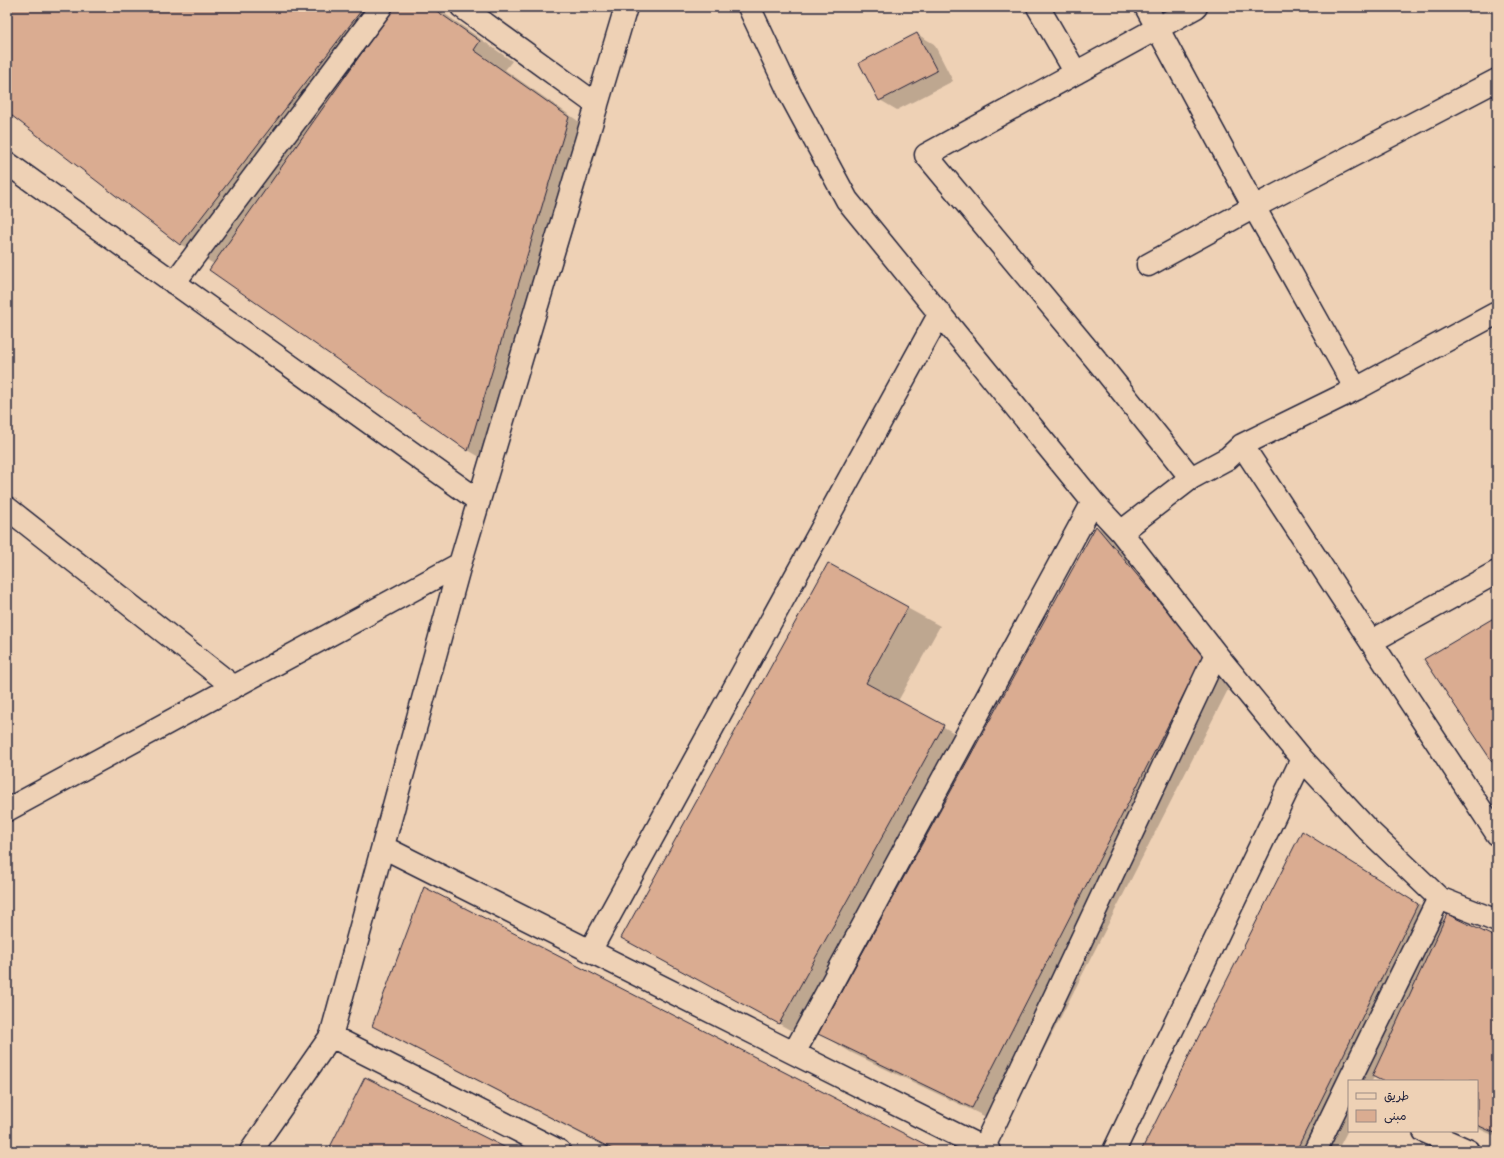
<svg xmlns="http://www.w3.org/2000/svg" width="1504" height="1158" font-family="Sriracha,'Playpen Sans Arabic',sans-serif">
<rect width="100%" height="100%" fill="#eed1b5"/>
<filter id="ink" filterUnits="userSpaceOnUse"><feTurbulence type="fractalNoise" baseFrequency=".025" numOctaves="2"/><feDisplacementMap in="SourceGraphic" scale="8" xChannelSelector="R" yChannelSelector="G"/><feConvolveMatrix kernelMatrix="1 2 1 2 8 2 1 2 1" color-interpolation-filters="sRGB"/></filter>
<g filter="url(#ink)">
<path fill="#0003" d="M 7,7 L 435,7 L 512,61 L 505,70 L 601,137 L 500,469 L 468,450 L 210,270 L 214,264 L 180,244 L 7,111 Z
M 917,34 L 934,44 L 953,81 L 897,110 L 880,100 Z
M 1097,527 L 1129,546 L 1236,674 L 1005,1126 L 852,1053 L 820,1034 L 926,839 L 925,838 L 812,1042 L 655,956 L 907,608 L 940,626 L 898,701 L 977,746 Z
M 1303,832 L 1446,921 L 1497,939 L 1497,1137 L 1477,1128 L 1477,1081 L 1382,1081 L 1374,1077 L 1372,1081 L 1349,1081 L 1349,1128 L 1337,1151 L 1142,1151 Z
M 374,1025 L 936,1151 L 614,1151 L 406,1044 Z"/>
<path fill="#daac91" stroke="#22223b" d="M 7,7 L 364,7 L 180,245 L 7,112 Z
M 394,7 L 431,7 L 480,41 L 474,50 L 569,117 L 468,451 L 209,270 Z
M 917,33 L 937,71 L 879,101 L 859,63 Z
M 1096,526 L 1204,655 L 972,1108 L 818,1034 Z
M 828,563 L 908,607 L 866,683 L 944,725 L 779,1024 L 621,938 Z
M 1497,616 L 1497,769 L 1424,659 Z
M 1302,831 L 1418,904 L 1296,1151 L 1141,1151 Z
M 424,887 L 938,1151 L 616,1151 L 372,1026 Z
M 1447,914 L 1497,938 L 1497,1134 L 1477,1125 L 1477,1081 L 1382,1081 L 1372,1076 Z
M 365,1077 L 512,1151 L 328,1151 Z"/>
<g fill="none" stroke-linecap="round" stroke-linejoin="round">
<g stroke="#22223b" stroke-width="25">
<path id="minor" d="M 462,7 L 597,105
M 749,7 L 790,94 L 847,200 L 1093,502 L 1121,532 L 1216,654 L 1302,759 L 1367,829 L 1439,898 L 1497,921
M 1038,7 L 1076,73
M 1146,7 L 1254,207 L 1356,389
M 7,163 L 479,501
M 1148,265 L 1254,207 L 1497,80
M 174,283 L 381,7
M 1242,445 L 1497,834
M 1191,478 L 1103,368 L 926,155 L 1196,7
M 7,508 L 234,687
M 1121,532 L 1191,478 L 1228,458 L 1242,445 L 1356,389 L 1497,313
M 1372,641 L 1497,572
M 7,810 L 460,564
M 383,847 L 989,1151
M 590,951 L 940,313
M 331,1036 L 559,1151
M 794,1053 L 1093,502
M 1349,1081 L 1439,898
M 1424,1131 L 1469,1151
M 251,1151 L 331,1036 L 460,564 L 626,7
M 982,1151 L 1216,654
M 1114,1151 L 1302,759
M 1315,1151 L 1349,1081"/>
</g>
<use href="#minor" stroke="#eed1b5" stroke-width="22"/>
</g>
</g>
<rect width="1504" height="1158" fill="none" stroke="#eed1b5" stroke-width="24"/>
<rect x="12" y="12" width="1480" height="1134" fill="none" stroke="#22223b" stroke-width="1.5" filter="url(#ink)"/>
<rect x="1348" y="1080" width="130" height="52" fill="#eed1b5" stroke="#9c8b84"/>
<rect x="1356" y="1093" width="20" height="6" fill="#eed1b5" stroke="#9c8b84"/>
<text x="1384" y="1100" font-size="12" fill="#22223b">طريق</text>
<rect x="1356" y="1110" width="20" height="12" fill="#daac91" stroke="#9c8b84"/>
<text x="1384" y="1120" font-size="12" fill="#22223b">مبنى</text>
</svg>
